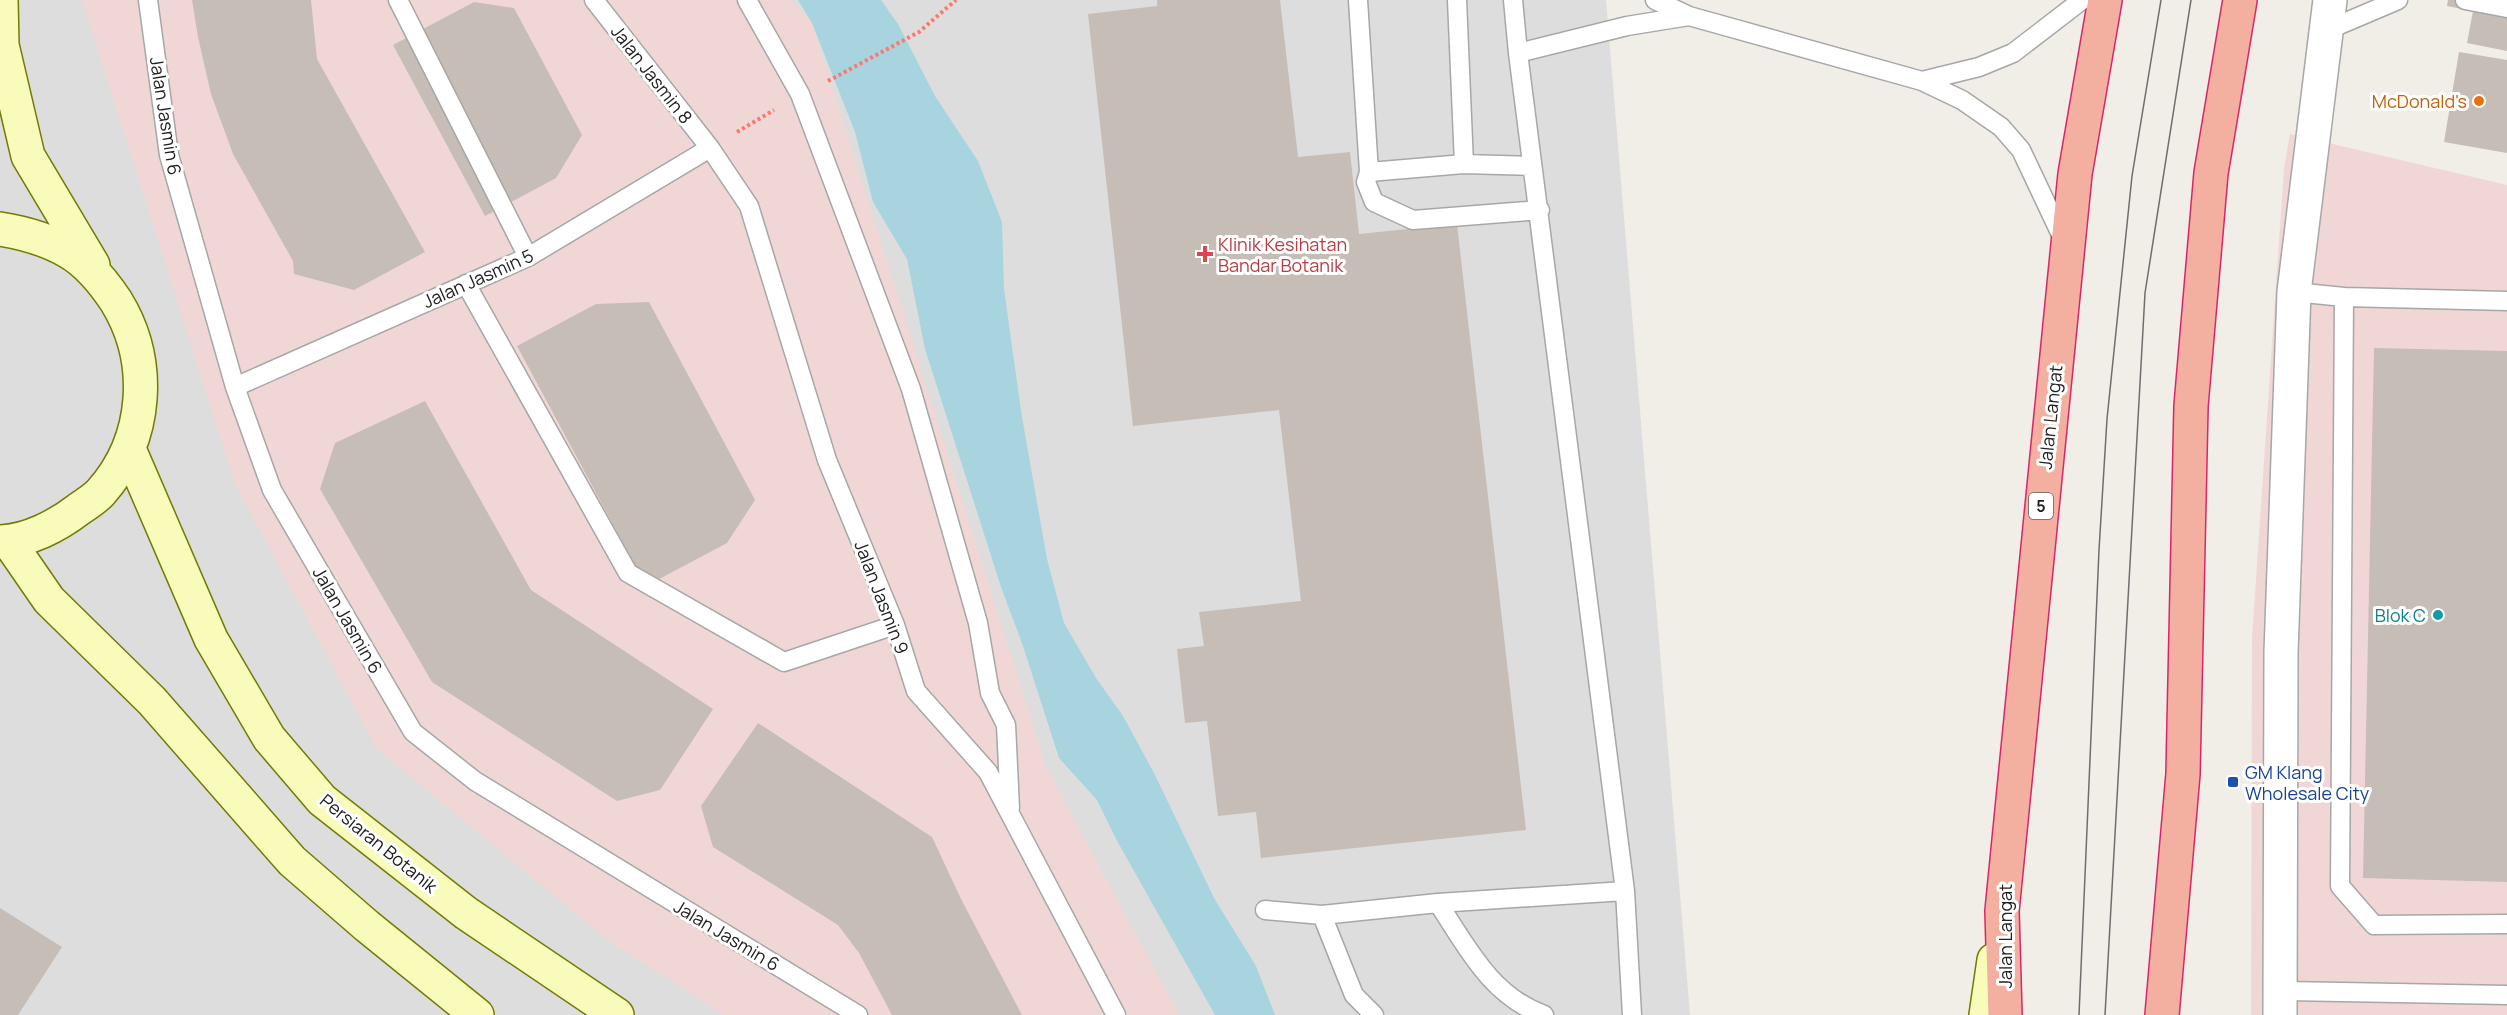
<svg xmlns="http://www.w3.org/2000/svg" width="2507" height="1015" font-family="Manrope,sans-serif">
<rect width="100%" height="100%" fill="#f1ede7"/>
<path fill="#dedddd" d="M 0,0 L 1606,0 L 1690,1015 L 0,1015 Z"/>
<path fill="#f1d6d6" d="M 82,0 L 791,0 L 812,23 L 1046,767 L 1179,1015 L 724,1015 L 609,941 L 377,749 L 235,484 Z
M 2290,134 L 2507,185 L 2507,1015 L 2251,1015 L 2252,638 L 2284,168 Z"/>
<path fill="#a7d4df" d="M 798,0 L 881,0 L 898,24 L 935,96 L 978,161 L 1002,222 L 1004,289 L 1021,411 L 1047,559 L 1064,623 L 1096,678 L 1123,716 L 1154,773 L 1214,898 L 1256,966 L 1275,1015 L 1215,1015 L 1116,839 L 1097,800 L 1059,758 L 1023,646 L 1001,587 L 925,349 L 907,259 L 873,202 L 855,132 L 812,23 Z"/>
<path fill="#c6bdb6" d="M 192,0 L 311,0 L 317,59 L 425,252 L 354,290 L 294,274 L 293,261 L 233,154 L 211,94 L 198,37 Z
M 1157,0 L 1280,0 L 1298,157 L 1350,152 L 1359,234 L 1457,224 L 1526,830 L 1261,858 L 1256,812 L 1218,816 L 1207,721 L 1185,723 L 1177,649 L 1204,646 L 1199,612 L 1301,601 L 1279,410 L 1133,426 L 1088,14 L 1157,6 Z
M 2448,0 L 2507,0 L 2507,51 L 2467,43 L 2473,11 L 2447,6 Z
M 474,2 L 514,8 L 582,135 L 556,178 L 485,216 L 393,45 Z
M 2459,52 L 2507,60 L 2507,153 L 2444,142 Z
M 649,302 L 755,500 L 727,543 L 646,586 L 517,346 L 596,304 Z
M 2374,348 L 2507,351 L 2507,882 L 2363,878 Z
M 425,401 L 531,590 L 713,709 L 660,790 L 617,801 L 432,682 L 320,489 L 335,443 Z
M 758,723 L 932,837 L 961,899 L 1022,1015 L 892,1015 L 859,953 L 838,925 L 713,847 L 701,806 Z
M 0,908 L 62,947 L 18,1015 L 0,1015 Z"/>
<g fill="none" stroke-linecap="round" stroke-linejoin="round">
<g stroke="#a7a7a7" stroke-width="21">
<path id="service" d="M 148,0 L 169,155 L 235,387 L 272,490 L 413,732 L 475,781 L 858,1015
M 398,0 L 528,257
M 594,0 L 710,148 L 749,206 L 827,460 L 895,625 L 916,691 L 988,772 L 1116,1015
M 747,0 L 800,94 L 911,389 L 978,623 L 990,693 L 1006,725 L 1010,808
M 1358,0 L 1369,172 L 1366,182 L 1374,202 L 1413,220 L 1540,210
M 1457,0 L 1464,164
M 1655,0 L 1689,16 L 1922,81 L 1962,100 L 2001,127 L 2021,150 L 2064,241
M 2465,0 L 2507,8
M 2325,31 L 2398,0
M 1518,53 L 1627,26 L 1689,16
M 1922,81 L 1979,67 L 2013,53 L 2082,0
M 1369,172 L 1464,164 L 1532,166
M 466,284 L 628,573 L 784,662 L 895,625
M 2294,292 L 2344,297
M 2507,301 L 2344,297 L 2340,886 L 2374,925 L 2507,924
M 235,387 L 528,257 L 710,148
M 1625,891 L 1632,1015
M 1438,903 C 1467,947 1491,996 1544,1015
M 1265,910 L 1322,915
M 2280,991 L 2507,995
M 1374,1015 L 1354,995 L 1322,915 L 1438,903 L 1625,891 L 1518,53 L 1513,0"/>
</g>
<g stroke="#a7a7a7" stroke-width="36">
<path id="minor" d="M 2280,1015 L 2281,652 L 2294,292 L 2330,0"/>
</g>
<g stroke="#727b03" stroke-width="36">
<path id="secondary" d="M 1,0 L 2,45 L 28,156 L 93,265
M 0,229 C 25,233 47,239 69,252 C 88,263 104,283 116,301 C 153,361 148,439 101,492 C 95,499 86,504 79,509 C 57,526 28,541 0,542
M 129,449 L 211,639 L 269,738 L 322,800 L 466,913 L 617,1015
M 9,542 L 49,600 L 152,701 L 292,861 L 367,926 L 477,1015
M 1986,1015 L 1994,960"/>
</g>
<g stroke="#de2469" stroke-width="36">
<path id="trunk" d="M 2005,1015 L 2002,911 L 2075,174 L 2105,0
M 2162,1015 L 2183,774 L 2191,406 L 2211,173 L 2240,0"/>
</g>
<path stroke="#fc776c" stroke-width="4" stroke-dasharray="3 3" stroke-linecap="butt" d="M 828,81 L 919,32 L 956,0
M 737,132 L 774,110"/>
<use href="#service" stroke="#fff" stroke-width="18"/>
<use href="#minor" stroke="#fff" stroke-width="33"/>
<use href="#secondary" stroke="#f9fbbb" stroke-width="33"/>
<use href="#trunk" stroke="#f3b0a0" stroke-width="33"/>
<path stroke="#6e6e6e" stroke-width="1.5" d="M 2079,1015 L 2099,550 L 2107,419 L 2132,176 L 2161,0
M 2105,1015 L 2145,293 L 2191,0"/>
</g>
<circle fill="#e8710a" stroke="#fff" stroke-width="2" cx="2479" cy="101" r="6"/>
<path fill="#e0444e" stroke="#fff" stroke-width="2" d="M1202 245h6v6h6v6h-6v6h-6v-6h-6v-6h6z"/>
<circle fill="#0f9aa8" stroke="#fff" stroke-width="2" cx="2438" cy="615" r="6"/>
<rect fill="#1a4fb4" stroke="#fff" stroke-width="2" x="2227" y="776" width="12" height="12" rx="3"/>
<g text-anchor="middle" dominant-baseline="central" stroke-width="6" stroke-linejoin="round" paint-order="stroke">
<rect fill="#fff" stroke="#636363" stroke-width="1.5" x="2029" y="493" width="24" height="26" rx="4.5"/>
<g font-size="16" font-weight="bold" fill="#202020">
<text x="2041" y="506">5</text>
</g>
<g font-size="18" fill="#202020" stroke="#fff">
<text transform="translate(652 74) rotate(52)">Jalan Jasmin 8</text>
<text transform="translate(166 116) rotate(81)">Jalan Jasmin 6</text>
<text transform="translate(478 278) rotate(-24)">Jalan Jasmin 5</text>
<text transform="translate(2050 417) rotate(-84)">Jalan Langat</text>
<text transform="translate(882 597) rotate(69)">Jalan Jasmin 9</text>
<text transform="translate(348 620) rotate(60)">Jalan Jasmin 6</text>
<text transform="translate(379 843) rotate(39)">Persiaran Botanik</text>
<text transform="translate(727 935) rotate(31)">Jalan Jasmin 6</text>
<text transform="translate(2005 936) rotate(-90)">Jalan Langat</text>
</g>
<g font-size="18" fill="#c56008" stroke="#fff" text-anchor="end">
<text x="2467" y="101">McDonald's</text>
</g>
<g font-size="18" fill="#be3a42" stroke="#fff" text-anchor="start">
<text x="1218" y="244">Klinik Kesihatan<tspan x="1218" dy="21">Bandar Botanik</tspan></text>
</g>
<g font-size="18" fill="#0d838f" stroke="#fff" text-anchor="end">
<text x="2426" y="615">Blok C</text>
</g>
<g font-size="18" fill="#164399" stroke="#fff" text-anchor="start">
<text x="2245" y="772">GM Klang<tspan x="2245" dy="21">Wholesale City</tspan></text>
</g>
</g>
</svg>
